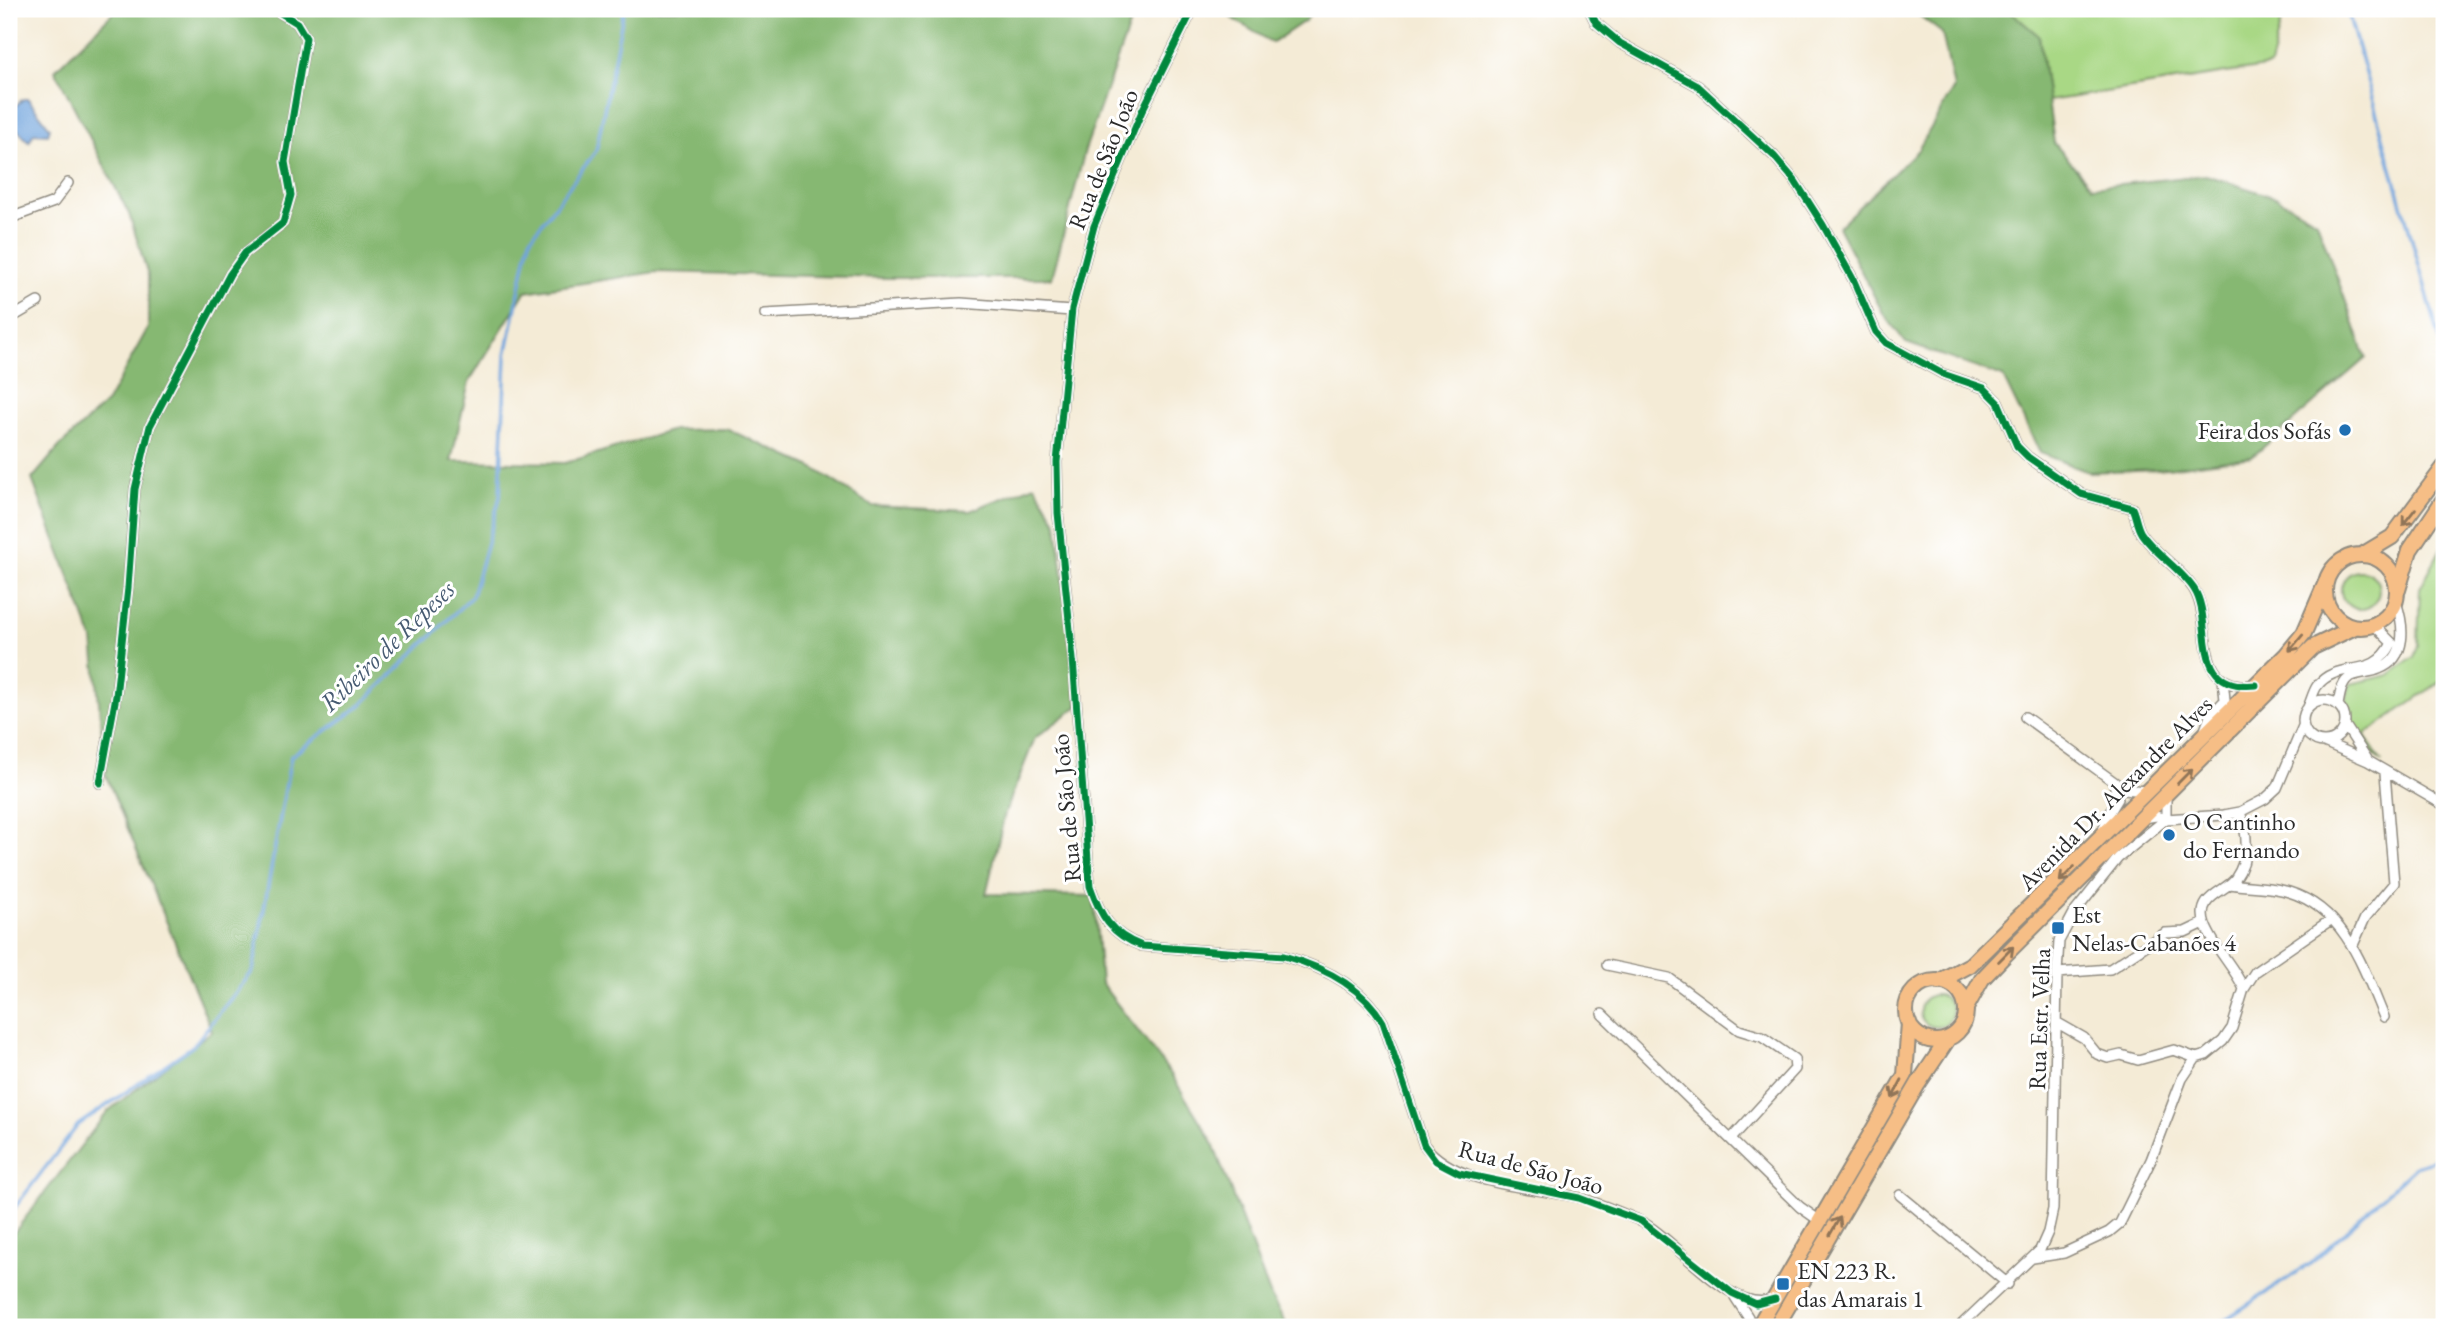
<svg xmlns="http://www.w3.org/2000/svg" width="2453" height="1336" font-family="'EB Garamond',serif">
<rect width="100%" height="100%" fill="#fff"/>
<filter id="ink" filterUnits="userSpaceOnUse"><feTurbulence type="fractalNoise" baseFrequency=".0143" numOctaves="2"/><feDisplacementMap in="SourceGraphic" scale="14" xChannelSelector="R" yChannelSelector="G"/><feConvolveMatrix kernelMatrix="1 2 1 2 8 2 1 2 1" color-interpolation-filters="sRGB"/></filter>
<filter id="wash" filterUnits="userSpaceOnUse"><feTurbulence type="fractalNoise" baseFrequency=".00686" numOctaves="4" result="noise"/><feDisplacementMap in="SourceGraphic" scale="28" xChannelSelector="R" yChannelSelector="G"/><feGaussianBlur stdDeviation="1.57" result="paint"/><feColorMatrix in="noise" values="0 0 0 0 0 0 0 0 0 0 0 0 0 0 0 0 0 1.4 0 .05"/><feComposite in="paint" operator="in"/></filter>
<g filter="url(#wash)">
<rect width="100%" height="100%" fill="#f4ebd6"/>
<path fill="#a9d885" stroke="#6a8258" stroke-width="2" d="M 2007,9 L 2284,9 L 2270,66 L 2048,101 L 2039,36 Z
M 2444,543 L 2444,679 L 2364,735 L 2382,762 L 2361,742 L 2352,726 L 2346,699 L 2350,684 L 2389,675 L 2414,657 L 2418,645 L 2420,588 Z
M2341 590a19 19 0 1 1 38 0a19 19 0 1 1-38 0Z
M1920 1011a16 16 0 1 1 32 0a16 16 0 1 1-32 0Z"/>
<path fill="#86b872" stroke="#58724e" stroke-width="2" d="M 117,9 L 1135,9 L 1085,150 L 1052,278 L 888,278 L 656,272 L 525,292 L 469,382 L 451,461 L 565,463 L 673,430 L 727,429 L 812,467 L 872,506 L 970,511 L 1035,485 L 1057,523 L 1078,706 L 1035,738 L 1005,813 L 986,894 L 1094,896 L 1101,983 L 1171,1074 L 1212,1141 L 1271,1297 L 1288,1327 L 9,1327 L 9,1239 L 108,1111 L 212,1031 L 106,776 L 93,640 L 32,479 L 59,447 L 107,402 L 148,328 L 148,275 L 129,214 L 55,70 Z
M 1218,9 L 1239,14 L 1239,9 L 1313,9 L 1306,20 L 1272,43 Z
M 1911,9 L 2007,9 L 2039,36 L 2054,143 L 2092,187 L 2206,175 L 2277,198 L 2317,221 L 2366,358 L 2252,457 L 2159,469 L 2088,472 L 2040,453 L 2003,377 L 1906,343 L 1883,313 L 1838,227 L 1918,150 L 1954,88 L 1942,33 Z"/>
<path fill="#71a4dd" stroke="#4e6884" stroke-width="2" d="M 23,99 L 28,99 L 50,128 L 48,134 L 34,133 L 29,142 L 12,124 L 13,108 Z"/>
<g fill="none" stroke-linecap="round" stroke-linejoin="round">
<path stroke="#71a4dd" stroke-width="3.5" d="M 2347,9 L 2444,354
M 9,1215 L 78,1125 L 193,1046 L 253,971 L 291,756 L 359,707 L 472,596 L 500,497 L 506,355 L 530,239 L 596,151 L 624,9
M 2214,1327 L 2311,1263 L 2416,1166 L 2444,1156"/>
</g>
</g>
<g filter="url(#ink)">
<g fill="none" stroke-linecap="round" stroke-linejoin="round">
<g stroke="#908b80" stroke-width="12">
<path id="street" d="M 1193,9 L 1142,111 L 1094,226 L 1072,309 L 1057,462 L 1058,513 L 1073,659 L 1090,886 C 1100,915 1111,935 1142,946 L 1284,956 C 1323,967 1362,986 1383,1022 L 1424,1145 C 1456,1186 1528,1186 1576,1197 C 1597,1202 1617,1211 1636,1219 C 1674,1235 1731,1317 1773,1299
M 1589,9 L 1596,23 L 1620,43 L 1698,86 L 1774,156 L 1795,181 L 1823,225 L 1853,279 L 1876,332 L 1886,343 L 1943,374 L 1984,388 L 1998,402 L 2017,446 L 2028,457 L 2081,494 L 2132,508 C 2136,516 2136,525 2141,533 C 2155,554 2179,567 2193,588 C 2215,620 2189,691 2254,685
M 9,214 L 16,216 L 54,202 L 68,183
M 765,314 L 961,303 L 1072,311
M 9,319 L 38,302
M2303 721a21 21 0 1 1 42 0a21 21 0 1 1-42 0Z
M 2338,705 C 2340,694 2341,682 2352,676 C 2360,672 2371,673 2379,669 C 2408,658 2404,625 2396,602
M 2308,707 C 2311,701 2313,692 2317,686 C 2339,658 2373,682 2392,643 L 2374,625
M 2025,717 L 2124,789 L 2145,791
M 2345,725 L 2367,759
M 2204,733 L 2210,716 L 2225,700 L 2223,679
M 2324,742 L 2368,761 L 2444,805
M 100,783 L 116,696 L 128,588 L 135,489 L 150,426 L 230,274 L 245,253 L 283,223 L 291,195 L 285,162 L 306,38 L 297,23 L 274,9
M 2240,812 C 2248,834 2250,858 2235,879 C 2225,892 2195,897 2205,924 C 2213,947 2234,966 2244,989
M 2144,818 L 2156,816 L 2166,819 L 2166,795
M 2102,834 L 2107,817 L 2118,799 L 2114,784
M 2230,884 C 2249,887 2271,886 2289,892 C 2345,909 2364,969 2384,1017
M 2353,945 L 2365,918 L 2394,883 L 2385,773
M 1607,965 L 1669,978 L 1739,1030 L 1762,1037 L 1794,1059 L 1795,1069 L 1731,1139
M 2057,973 L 2110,969 L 2165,933 L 2185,932 L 2204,923
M 1602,1014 L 1800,1207 L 1820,1221
M 2056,1022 L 2084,1038 L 2097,1054 L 2108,1058 L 2121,1055 L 2138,1060 L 2174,1050 L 2196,1058 L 2206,1055 L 2223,1041 L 2232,1028 L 2244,989 L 2255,972 L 2332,919
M 1900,1195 L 2008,1284
M 2033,1258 L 2064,1253 L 2109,1232 L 2120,1223 L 2151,1160 L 2182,1079 L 2196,1058
M 1735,1297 L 1748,1317 L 1748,1327
M 1959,1327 L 2040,1250 L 2048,1232 L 2053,1209 L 2057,973 L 2059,941 L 2074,913 L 2118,858 L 2166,819 L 2224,815 L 2240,812 L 2265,799 L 2277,788 L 2303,726"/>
</g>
<g stroke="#908b80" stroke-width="18">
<path id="primary" d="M 2362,555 L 2392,537 L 2444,467
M2325 591a36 36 0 1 1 72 0a36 36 0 1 1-72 0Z
M 2398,590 L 2410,550 L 2444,499
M1906 1011a30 30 0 1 1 60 0a30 30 0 1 1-60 0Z
M 1938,982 L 1970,965 L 1980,955 L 2286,655 L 2304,633 L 2326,582
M 1966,1008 L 1982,979 L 2004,956 L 2313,647 L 2355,627
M 1758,1327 L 1905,1075 L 1909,1023
M 1776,1327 L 1918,1084 L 1948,1039"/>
</g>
<use href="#street" stroke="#fff" stroke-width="9"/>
<use href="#primary" stroke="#f6be86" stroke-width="14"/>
<g stroke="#fff" stroke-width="11">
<path id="cycleway" d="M 1193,9 L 1142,111 L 1094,226 L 1072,309 L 1057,462 L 1058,513 L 1073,659 L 1090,886 C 1100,915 1111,935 1142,946 L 1284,956 C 1323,967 1362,986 1383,1022 L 1424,1145 L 1436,1161 L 1459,1173 L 1579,1198 L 1641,1221 L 1732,1293 L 1756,1304 L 1775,1299
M 1589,9 L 1596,23 L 1620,43 L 1698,86 L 1774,156 L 1795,181 L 1823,225 L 1853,279 L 1876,332 L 1886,343 L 1943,374 L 1984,388 L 1998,402 L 2017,446 L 2028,457 L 2081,494 L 2132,508 C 2136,516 2136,525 2141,533 C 2155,554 2180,568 2194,589 C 2215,621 2188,692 2256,685
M 100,783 L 116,696 L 128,588 L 135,489 L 150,426 L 230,274 L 245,253 L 283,223 L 291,195 L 285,162 L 306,38 L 297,23 L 274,9"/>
</g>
<use href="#cycleway" stroke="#00873e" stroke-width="7"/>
</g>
<defs><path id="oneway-shaft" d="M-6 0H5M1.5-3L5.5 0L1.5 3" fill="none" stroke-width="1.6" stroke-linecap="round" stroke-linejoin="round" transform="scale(1.75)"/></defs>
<g stroke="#907458">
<use href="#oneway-shaft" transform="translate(2409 517) rotate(128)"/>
<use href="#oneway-shaft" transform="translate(2296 643) rotate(130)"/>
<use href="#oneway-shaft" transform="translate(2185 776) rotate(-45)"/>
<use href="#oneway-shaft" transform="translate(2067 874) rotate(135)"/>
<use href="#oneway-shaft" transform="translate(2006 954) rotate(-45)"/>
<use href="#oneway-shaft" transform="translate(1897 1089) rotate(118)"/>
<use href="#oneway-shaft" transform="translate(1835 1226) rotate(-60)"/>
</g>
</g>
<g fill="#1f6fb2" stroke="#fff" stroke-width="2.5">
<circle cx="2345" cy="430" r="7"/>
<circle cx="2169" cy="835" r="7"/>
<rect x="2051" y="921" width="14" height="14" rx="3.5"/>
<rect x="1776" y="1277" width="14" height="14" rx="3.5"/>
</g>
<g text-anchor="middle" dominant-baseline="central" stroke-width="6" stroke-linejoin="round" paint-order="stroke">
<g font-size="24" fill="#2b2b2b" stroke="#fff">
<text transform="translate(1103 159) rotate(-68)">Rua de São João</text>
<text transform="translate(2115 793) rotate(-45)">Avenida Dr. Alexandre Alves</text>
<text transform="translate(1066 808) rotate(-95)">Rua de São João</text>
<text transform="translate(2039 1019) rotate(-88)">Rua Estr. Velha</text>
<text transform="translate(1531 1167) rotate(15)">Rua de São João</text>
</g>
<g font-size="24" fill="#2b2b2b" stroke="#fff" text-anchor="start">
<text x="2331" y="430" text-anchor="end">Feira dos Sofás</text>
<text x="2183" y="821">O Cantinho<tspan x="2183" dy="28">do Fernando</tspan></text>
<text x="2072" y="914">Est<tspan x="2072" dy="28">Nelas-Cabanões 4</tspan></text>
<text x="1797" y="1270">EN 223 R.<tspan x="1797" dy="28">das Amarais 1</tspan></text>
</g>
<g font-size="26" font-style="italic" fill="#475b72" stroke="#fff">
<text transform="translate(387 646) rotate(-44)">Ribeiro de Repeses</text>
</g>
</g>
<rect width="2453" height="1336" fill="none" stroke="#fff" stroke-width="35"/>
</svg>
